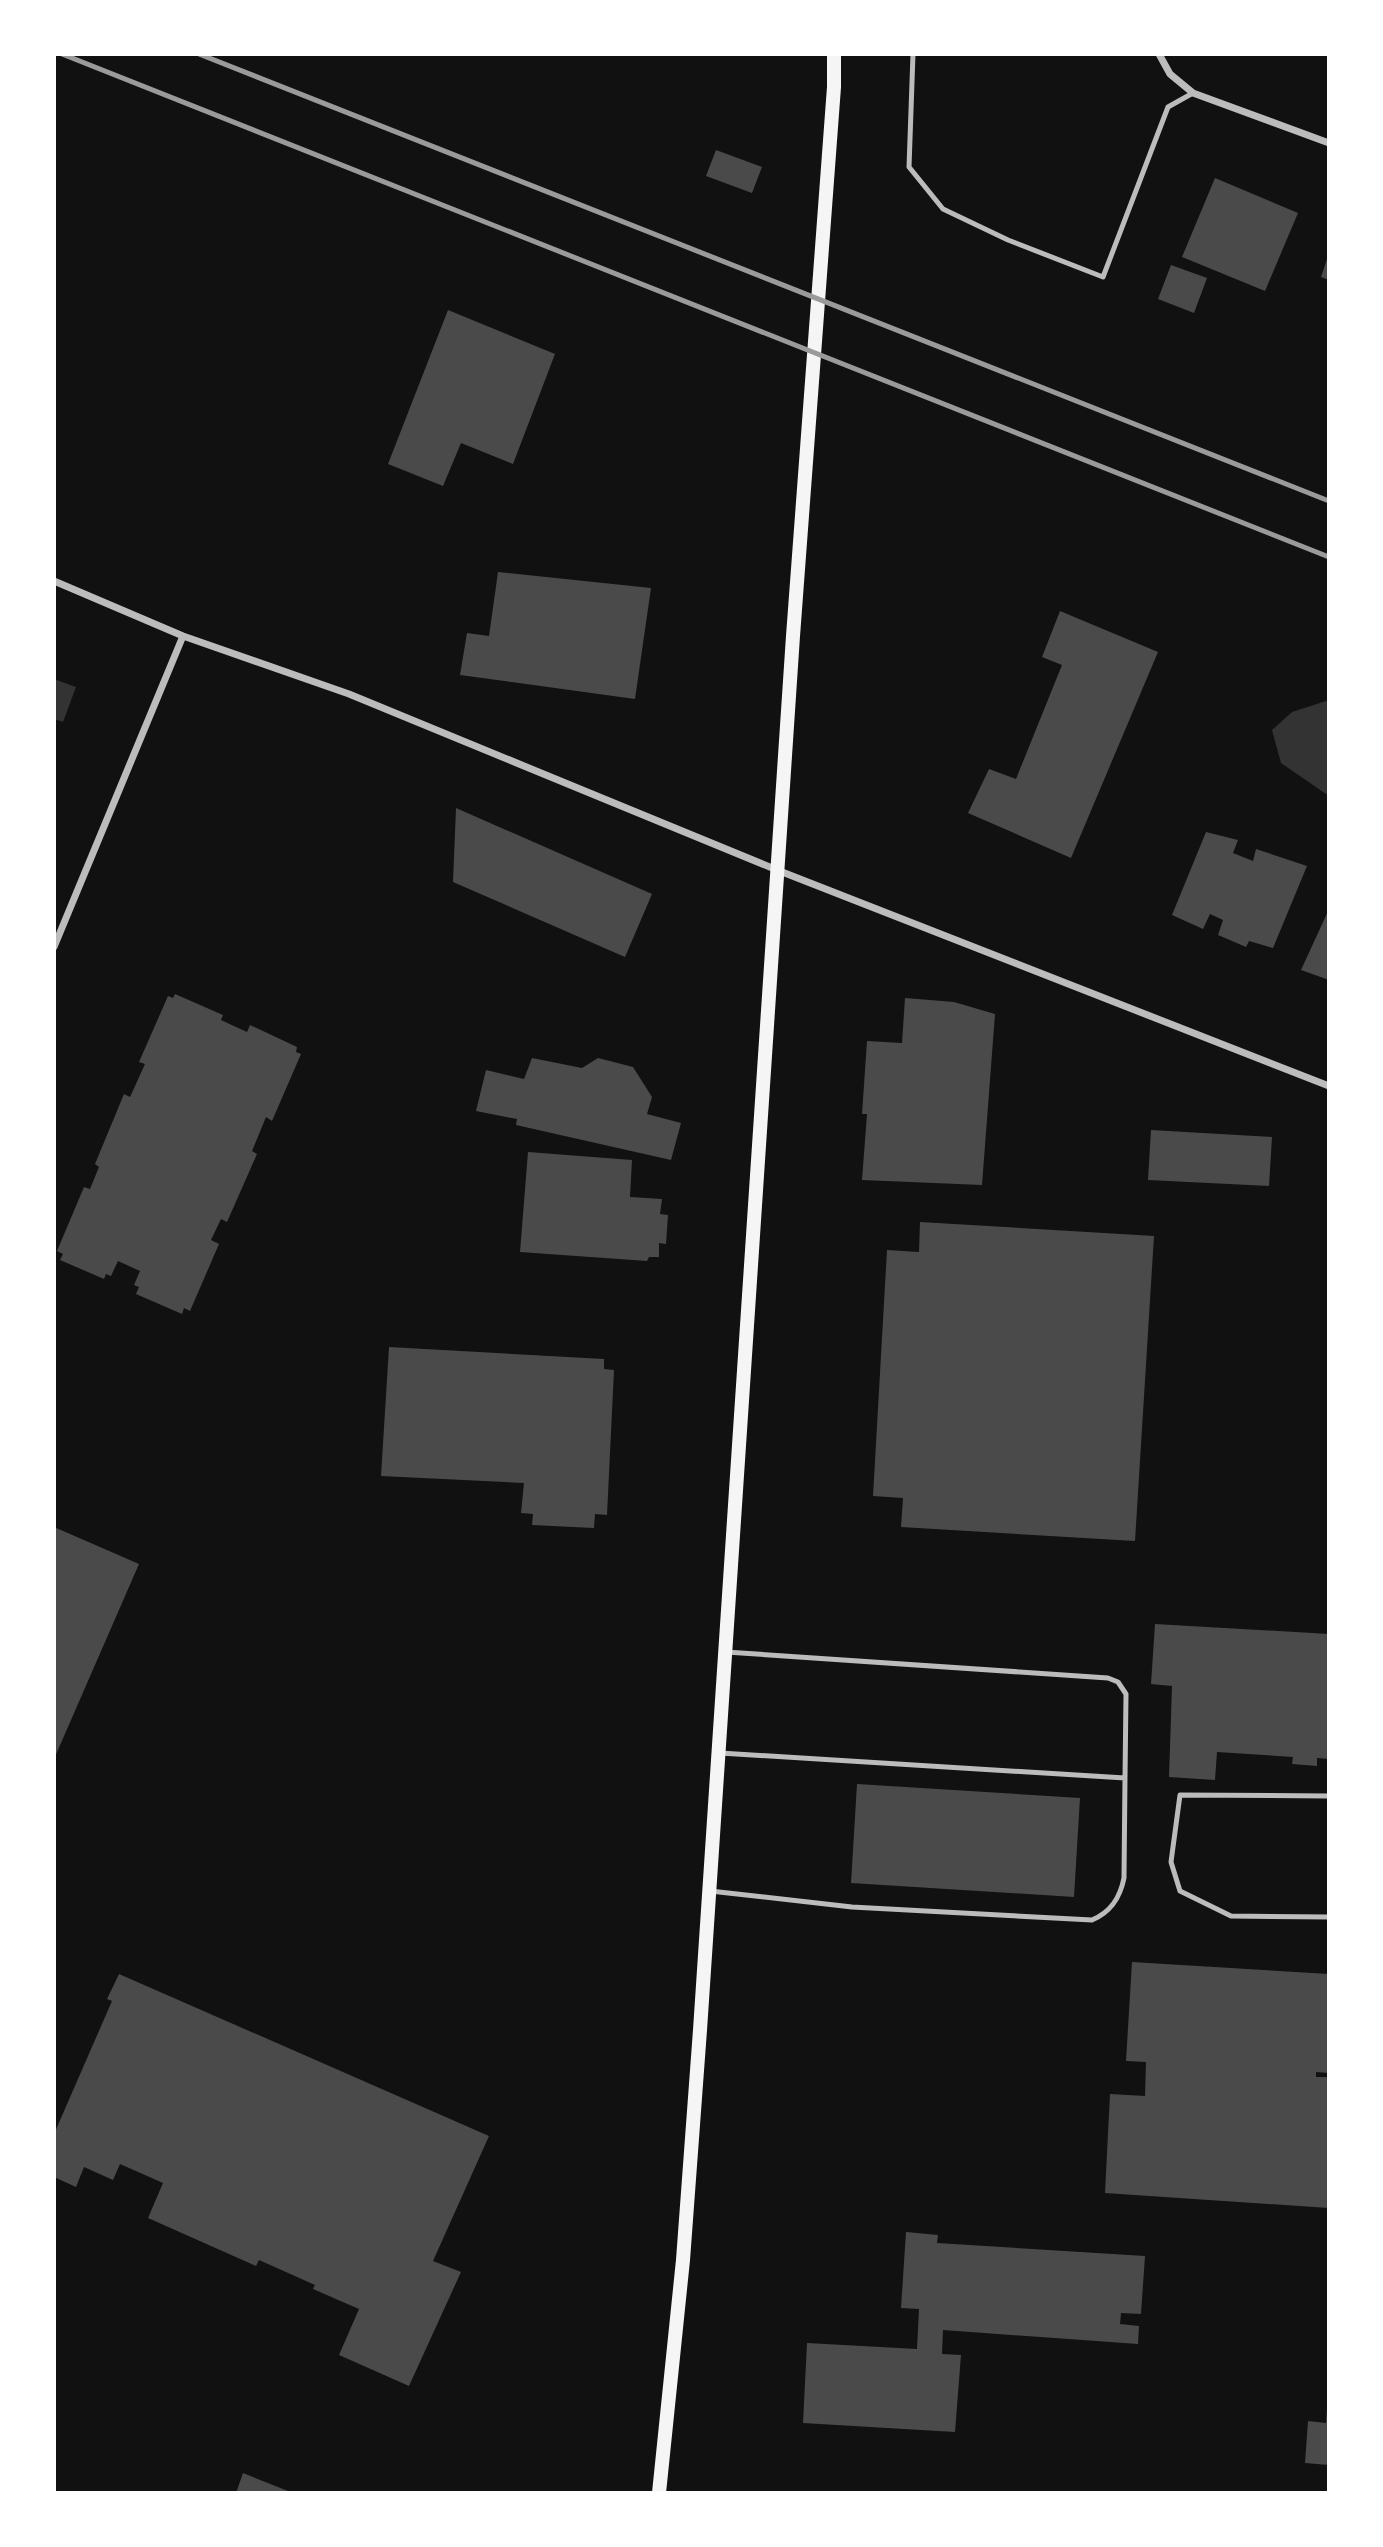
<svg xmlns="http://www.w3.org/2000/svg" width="1383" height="2547" font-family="'Noto Sans',sans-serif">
<rect width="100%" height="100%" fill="#111"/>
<path fill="#333" d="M 54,679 L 76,687 L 63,722 L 54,719 Z
M 1326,701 L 1329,702 L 1329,796 L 1281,763 L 1272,730 L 1292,712 Z"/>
<path fill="#4a4a4a" d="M 716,150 L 762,167 L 752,193 L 706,176 Z
M 1215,178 L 1298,213 L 1265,291 L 1182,257 Z
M 1328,256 L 1329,256 L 1329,280 L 1321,277 Z
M 1171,265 L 1207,278 L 1194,313 L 1158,299 Z
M 448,310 L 555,354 L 513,464 L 461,443 L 443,486 L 388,464 Z
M 498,572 L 651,588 L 635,699 L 460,675 L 467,633 L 489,636 Z
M 1060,611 L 1158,652 L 1071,858 L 968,813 L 989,769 L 1016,779 L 1062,665 L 1042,657 Z
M 456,808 L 652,894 L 625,957 L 453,882 Z
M 1206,832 L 1238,840 L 1233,853 L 1253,861 L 1256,849 L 1307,866 L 1273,948 L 1249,941 L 1246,947 L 1218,935 L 1223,920 L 1210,914 L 1203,929 L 1172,915 Z
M 1329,909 L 1329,980 L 1301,970 Z
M 175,994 L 223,1015 L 221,1020 L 247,1032 L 250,1025 L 297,1047 L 296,1052 L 301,1054 L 272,1121 L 266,1117 L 252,1151 L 257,1154 L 227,1222 L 221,1219 L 211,1240 L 219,1244 L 190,1311 L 184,1308 L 182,1314 L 136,1294 L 139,1287 L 134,1285 L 140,1271 L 118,1261 L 111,1276 L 106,1274 L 104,1279 L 60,1260 L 63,1254 L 57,1251 L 84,1187 L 90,1189 L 99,1167 L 95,1164 L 124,1094 L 130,1097 L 145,1064 L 139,1062 L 168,996 L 173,998 Z
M 905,998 L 954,1002 L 995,1014 L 982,1185 L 862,1180 L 867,1114 L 862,1114 L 867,1041 L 902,1043 Z
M 532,1058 L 582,1068 L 598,1058 L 633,1067 L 652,1097 L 647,1114 L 681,1123 L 671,1160 L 516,1125 L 517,1119 L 476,1111 L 486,1070 L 524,1079 Z
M 1151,1130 L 1272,1137 L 1269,1186 L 1148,1180 Z
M 528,1152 L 632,1160 L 630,1197 L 662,1199 L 660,1214 L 668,1215 L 666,1244 L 659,1243 L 659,1257 L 649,1257 L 647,1261 L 520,1252 Z
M 920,1222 L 1154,1236 L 1135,1541 L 901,1527 L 903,1498 L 873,1496 L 887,1250 L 919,1252 Z
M 389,1347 L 604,1359 L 604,1369 L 614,1370 L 607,1515 L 595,1514 L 594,1528 L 532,1525 L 533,1514 L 521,1513 L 524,1483 L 381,1476 Z
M 54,1527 L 139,1564 L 54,1759 Z
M 1155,1624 L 1329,1634 L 1329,1759 L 1317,1758 L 1317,1766 L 1292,1764 L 1293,1757 L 1217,1752 L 1215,1780 L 1169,1777 L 1172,1686 L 1151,1684 Z
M 857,1784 L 1080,1798 L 1074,1897 L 851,1883 Z
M 1132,1962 L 1329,1974 L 1329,2073 L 1316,2072 L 1316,2077 L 1329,2077 L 1329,2208 L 1105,2193 L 1110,2094 L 1145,2096 L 1146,2062 L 1126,2061 Z
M 119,1974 L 489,2136 L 433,2261 L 461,2272 L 409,2386 L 339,2355 L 359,2309 L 313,2289 L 315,2285 L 259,2260 L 256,2266 L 148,2218 L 163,2183 L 120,2164 L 113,2180 L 84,2167 L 76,2187 L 54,2177 L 54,2134 L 112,2001 L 107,1999 Z
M 906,2232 L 938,2235 L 937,2243 L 1145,2256 L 1141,2314 L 1121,2313 L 1120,2324 L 1139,2326 L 1138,2344 L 943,2330 L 942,2354 L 961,2355 L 955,2432 L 803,2423 L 807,2343 L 917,2349 L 919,2309 L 901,2308 Z
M 1327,2408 L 1329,2408 L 1329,2465 L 1305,2463 L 1308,2421 L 1326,2423 Z
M 243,2473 L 293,2493 L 236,2493 Z"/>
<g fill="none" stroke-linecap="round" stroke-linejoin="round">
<path stroke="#bcbcbc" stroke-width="5" d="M 913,54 L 909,167 L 943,209 L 1008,240 L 1103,277 L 1168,107 L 1193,93
M 720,1753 L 1125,1778 L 1126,1694 L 1118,1682 L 1108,1678 L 726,1652
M 1329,1796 L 1180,1795 L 1171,1862 L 1180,1891 L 1231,1916 L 1329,1917
M 710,1891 L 852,1907 L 1092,1920 C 1111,1912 1120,1898 1124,1878 L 1125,1778"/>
<path stroke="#bcbcbc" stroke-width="7" d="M 1159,54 L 1170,74 L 1193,93 L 1329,143
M 54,581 L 183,636 L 349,694 L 777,870 L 1329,1086
M 54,947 L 183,636"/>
<path stroke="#f5f5f5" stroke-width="14" d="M 659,2493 L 683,2260 L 700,2030 L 793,636 L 834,87 L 834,54"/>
<path stroke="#9a9a9a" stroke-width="5" d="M 62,54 L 1329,557
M 199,54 L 1329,501"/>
</g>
<rect width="1383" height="2547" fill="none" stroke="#ffffff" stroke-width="112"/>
</svg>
